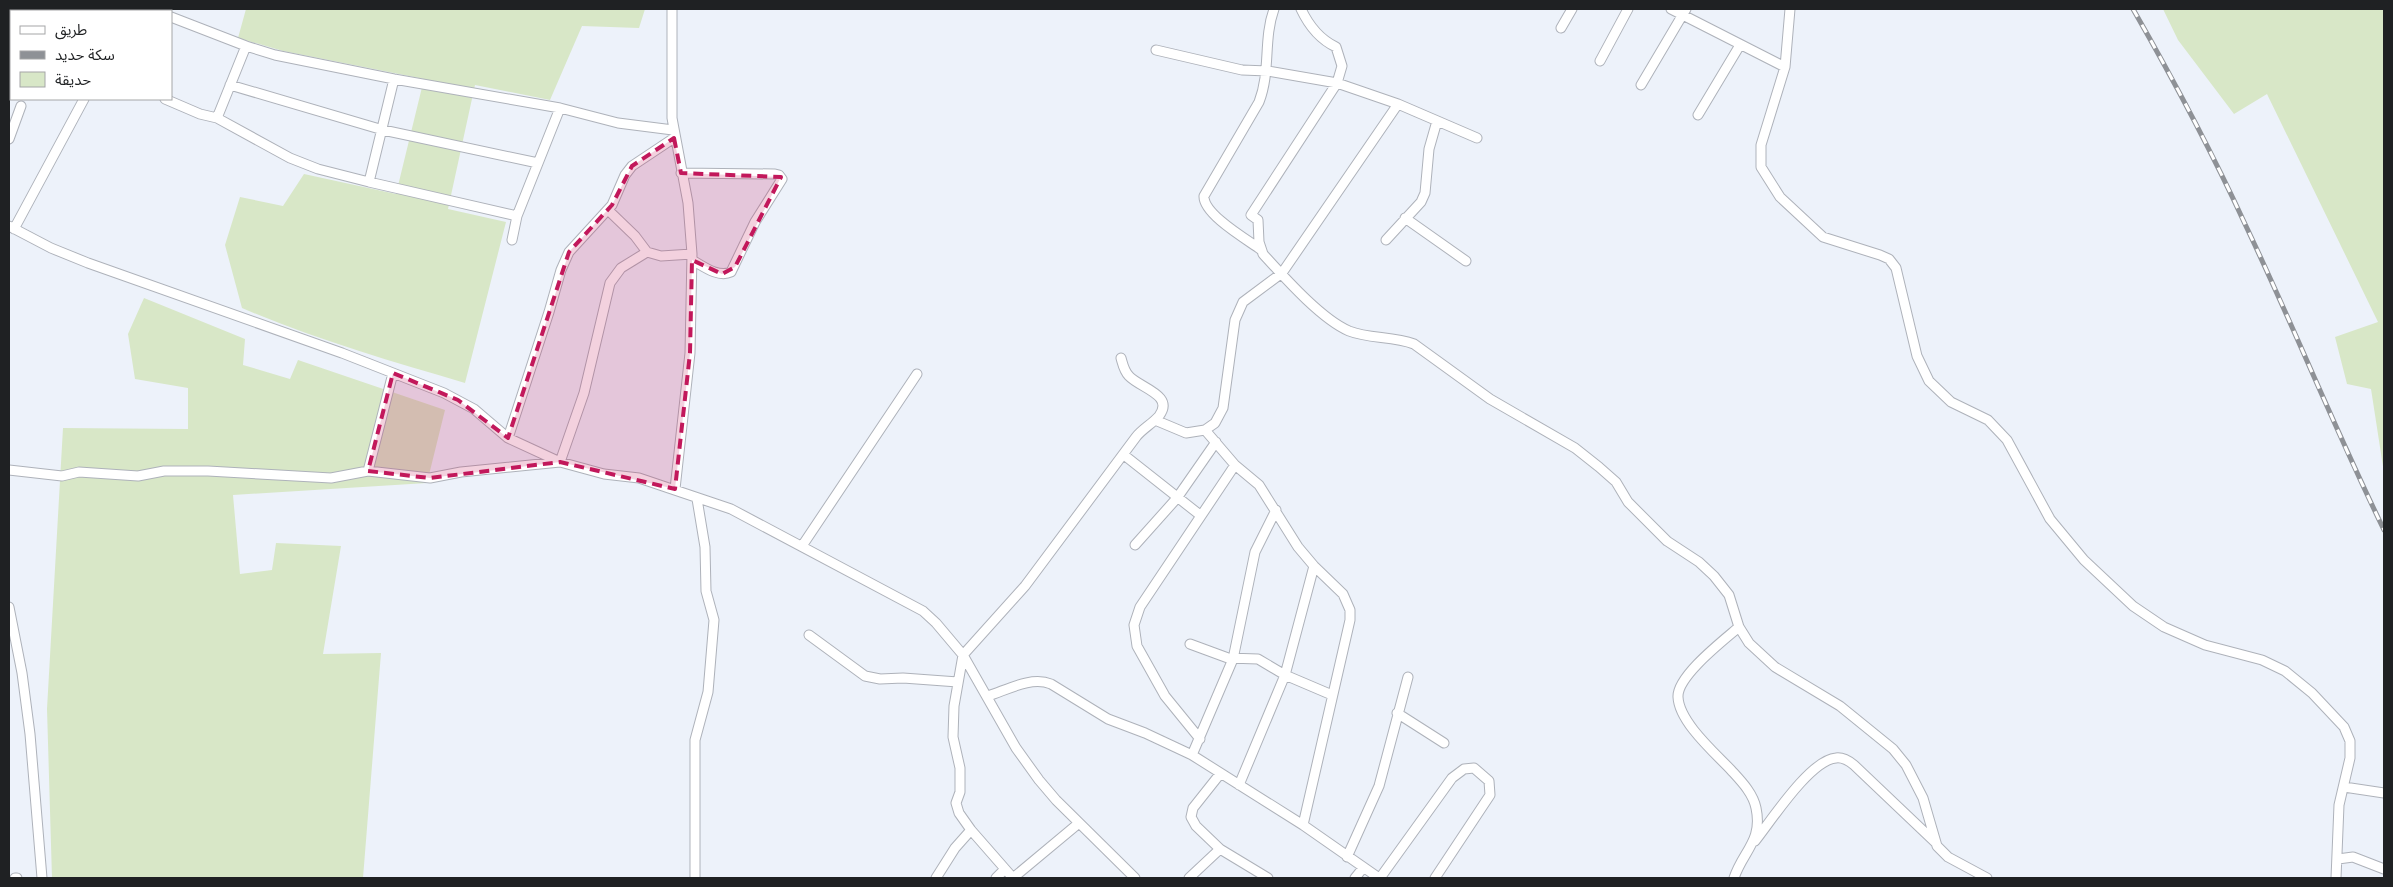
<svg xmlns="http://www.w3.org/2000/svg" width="2393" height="887" font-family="'Roboto Serif','Noto Sans Arabic',serif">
<rect width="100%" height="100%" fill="#edf2fa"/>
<path fill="#d8e7c7" d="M 246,9 L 645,9 L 639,28 L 582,26 L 550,100 L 475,85 L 448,209 L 506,222 L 465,383 C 390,361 314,339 242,308 L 225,245 L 240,197 L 283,206 L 304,174 L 396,194 L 424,79 L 283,51 L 238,38 Z
M 2163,9 L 2384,9 L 2384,473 L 2371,389 L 2347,384 L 2335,337 L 2378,322 L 2267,94 L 2234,114 L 2178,40 Z
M 144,298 L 245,339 L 243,365 L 290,379 L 298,360 L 445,410 L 427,483 L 233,495 L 240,574 L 272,570 L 276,543 L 341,546 L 323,654 L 381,653 L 363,878 L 52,878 L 47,709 L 63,428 L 188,429 L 188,388 L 135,379 L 128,334 Z"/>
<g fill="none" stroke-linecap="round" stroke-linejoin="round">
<g stroke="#aeb2ba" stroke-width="11">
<path id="street" d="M 149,9 L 156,11
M 672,9 L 672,118 L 688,203 L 692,254 L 690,353 L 675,489
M 1301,9 C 1309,26 1319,39 1336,47 L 1342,66 L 1337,83 L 1251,215 L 1258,220 L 1259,242 L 1263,254 C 1284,277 1321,319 1349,331 C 1369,339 1393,336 1414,344 L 1490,399 L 1575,448 L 1599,467 L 1616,482 L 1628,502 L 1667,541 L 1699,562 L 1714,576 L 1729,595 L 1739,627 L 1749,643 L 1775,667 L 1840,706 L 1893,749 L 1906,765 L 1923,798 L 1937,846 L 1948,857 L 1987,878
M 1671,9 L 1785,67
M 1790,9 L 1785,67 L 1761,145 L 1761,167 L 1780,197 L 1823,237 L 1880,255 L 1889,259 L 1896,268 L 1917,356 L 1929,381 L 1951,402 L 1988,420 L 2007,440 L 2050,519 L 2084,560 L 2133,606 L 2164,627 L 2205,645 L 2262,660 L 2285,671 L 2312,693 L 2344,727 L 2350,741 L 2350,758 L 2339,805 L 2336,878
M 129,11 L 130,9
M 171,17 L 246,46 L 275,55 L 394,79 L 560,108 L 618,123 L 673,130
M 1561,28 L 1572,9
M 1156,50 L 1242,70 L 1268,71 L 1337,83 L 1398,104 L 1477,138
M 1600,61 L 1628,9
M 230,85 L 383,130 L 538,163
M 1641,85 L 1686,9
M 165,99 L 200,114 L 217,118 L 290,158 L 318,169 L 369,182 L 517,216
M 1698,115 L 1740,45
M 217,118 L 246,46
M 9,139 L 21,106
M 681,173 L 775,174 L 779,175 L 782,179 L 755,222 L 731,272 C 718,278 703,266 692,260
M 369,182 L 394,79
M 608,210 L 635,236 L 647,252 L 661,256 L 692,254
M 1405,218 L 1466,261
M 9,226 L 51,248 L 88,263 L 342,353 L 444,393 L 474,409 L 508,438 L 560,462 L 604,474 L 639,478 L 731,509 L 923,611 L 936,623 L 963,655 L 1016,748 L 1039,780 L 1056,800 L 1135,878
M 14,229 L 84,99
M 512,240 L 517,216 L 560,108
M 1386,240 L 1421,202 L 1425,193 L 1429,149 L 1437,121
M 1260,249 C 1246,239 1203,214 1204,196 L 1259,102 C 1271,71 1263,40 1274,9
M 1155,420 L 1186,433 L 1205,430 L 1215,423 L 1223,408 L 1235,320 L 1243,302 L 1282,273 L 1398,104
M 1205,430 L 1235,465 L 1259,485 L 1298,547 L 1314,566 L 1343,594 L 1350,610 L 1350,620 L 1303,825
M 508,438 L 549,312 L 561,270 L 569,252 L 612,205 L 625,175 L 632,166 L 674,138
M 1124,455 L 1200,515
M 9,470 L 62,476 L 79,472 L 138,476 L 164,471 L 208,471 L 331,478 L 368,471 L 430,478 L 461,472 L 560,462 L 584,393 L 610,283 L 621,268 L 647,252
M 368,471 L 393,373
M 1135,545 L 1177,498 L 1216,442
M 802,546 L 917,374
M 9,607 L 22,673 L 30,734 L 42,878
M 809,635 L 865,676 L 880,679 L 903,678 L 958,682
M 1190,644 L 1228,658 L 1258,659 L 1285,675 L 1332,695
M 988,696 C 1007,690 1031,676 1051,684 L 1108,719 L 1145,733 L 1192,755 L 1303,825 L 1379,878
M 1397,713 L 1444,743
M 1200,739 L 1165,696 L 1137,646 L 1134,625 L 1140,607 L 1235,465
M 1192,755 L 1233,659 L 1255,552 L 1276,510
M 1239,785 L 1285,675 L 1314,566
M 2344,787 L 2384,793
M 1755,841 C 1771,821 1810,760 1836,758 C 1843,757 1849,761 1854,765 L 1935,842
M 1220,849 L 1268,878
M 1347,857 L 1379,786 L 1408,677
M 2338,859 L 2353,857 L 2384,869
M 15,878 L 17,878
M 695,878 L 695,740 L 708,692 L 714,620 L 706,591 L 705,547 L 697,499
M 936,878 L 955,848 L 971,830
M 996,878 L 1005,869
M 1013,878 L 971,830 L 959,813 L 956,803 L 960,792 L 960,768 L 953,737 L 954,706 L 963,655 L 1025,586 L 1136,437 C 1142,429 1152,424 1159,416 C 1175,395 1140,388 1129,376 C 1124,371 1123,365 1121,358
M 1013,878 L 1079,823
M 1189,878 L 1220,849 L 1196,826 L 1191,817 L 1193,808 L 1220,774
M 1355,878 L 1363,868
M 1380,878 L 1452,778 L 1464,769 L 1474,768 L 1489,781 L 1490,795 L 1435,878
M 1734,878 C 1743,851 1763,841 1756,808 C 1753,793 1741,781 1731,770 C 1715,753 1679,722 1678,697 C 1677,676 1724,640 1739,627"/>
</g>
<use href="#street" stroke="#fff" stroke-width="9"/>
<g stroke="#8e9196" stroke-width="5">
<path id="rail" d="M 2133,9 C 2173,79 2211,150 2245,224 C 2293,325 2335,429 2384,530"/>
</g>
<use href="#rail" stroke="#fff" stroke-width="3" stroke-dasharray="9" stroke-linecap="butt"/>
</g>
<path fill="#c2185b" fill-opacity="0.2" stroke="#c2185b" stroke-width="4" stroke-dasharray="10 6" stroke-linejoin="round" d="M 674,138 L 681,173 L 781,177 L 735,267 L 722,274 L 692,260 L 690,353 L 675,489 L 560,462 L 430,478 L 368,471 L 393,373 L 458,400 L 508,438 L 569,252 L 612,205 L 632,166 Z"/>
<rect width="2393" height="887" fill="none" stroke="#1f2123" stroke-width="20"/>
<rect x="10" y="10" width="162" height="90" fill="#ffffff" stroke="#a5a6a7"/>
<rect x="20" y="26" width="25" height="8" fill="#ffffff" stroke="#a5a6a7"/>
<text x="55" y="35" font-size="15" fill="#1f2123">طريق</text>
<rect x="20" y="51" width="25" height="8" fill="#8e9196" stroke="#a5a6a7"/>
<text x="55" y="60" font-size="15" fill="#1f2123">سكة حديد</text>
<rect x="20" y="72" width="25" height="15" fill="#d8e7c7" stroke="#a5a6a7"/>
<text x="55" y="85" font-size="15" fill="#1f2123">حديقة</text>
</svg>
